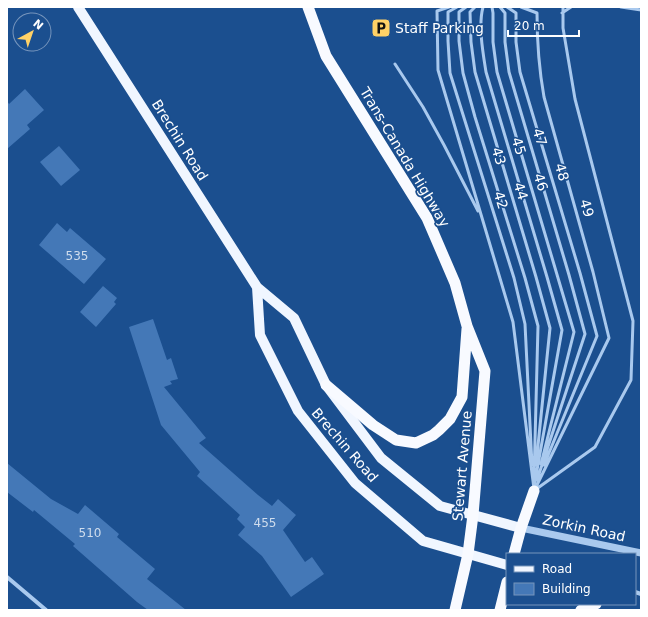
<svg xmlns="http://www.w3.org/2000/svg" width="648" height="617" font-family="'DejaVu Sans',sans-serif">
<rect width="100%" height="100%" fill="#1b4f8f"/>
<path fill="#4478b7" d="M 25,89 L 44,110 L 27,125 L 30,129 L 7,149 L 7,101 L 9,104 Z
M 59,146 L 80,170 L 61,186 L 40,162 Z
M 57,223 L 67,232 L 70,228 L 106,259 L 84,284 L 39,245 Z
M 103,286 L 117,298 L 114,302 L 116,304 L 96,327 L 80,312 Z
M 153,319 L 167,360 L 171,358 L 178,379 L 170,381 L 172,384 L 164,387 L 206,438 L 199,443 L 258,495 L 272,506 L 278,499 L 296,515 L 283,530 L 305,562 L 312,557 L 324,574 L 291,597 L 262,556 L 238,535 L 245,527 L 237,519 L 240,515 L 197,476 L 200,472 L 161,425 L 129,327 Z
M 7,463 L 51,499 L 78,514 L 85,505 L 119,534 L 117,537 L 155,569 L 147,579 L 186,610 L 148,610 L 137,602 L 73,546 L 75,544 L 34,510 L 33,512 L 7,492 Z"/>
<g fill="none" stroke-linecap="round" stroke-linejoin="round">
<path stroke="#a9c9ee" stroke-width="3" d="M 449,7 L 437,11 L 438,70 L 513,322 L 534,489
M 457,7 L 448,12 L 448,41 L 450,73 L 514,278 L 525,324 L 532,465
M 466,7 L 459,12 L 459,41 L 463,73 L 475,117 L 525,278 L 538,326 L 534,479
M 475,7 L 470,12 L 471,42 L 475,72 L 536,277 L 550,328 L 536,465
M 483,7 C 478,26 483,53 486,72 L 547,277 L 562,330 L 534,487
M 492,7 L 493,13 L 493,42 L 497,72 L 574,332 L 541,464
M 500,7 L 505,13 L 505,42 L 509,72 L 569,275 L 585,334 L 537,480
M 507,7 L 516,13 L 516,42 L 520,72 L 580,273 L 597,336 L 544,465
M 521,7 L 537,13 C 537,42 539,69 544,97 L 593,272 L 609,338 L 535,489
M 621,7 L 641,10
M 562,13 L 571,7
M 395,64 L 423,107 L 444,145 L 478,211
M 535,490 L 595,447 L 631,380 L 633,321 L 575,99 L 563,28 L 563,7"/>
<path stroke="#a9c9ee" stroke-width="4" d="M 7,577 L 46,610
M 635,592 L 641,594"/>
<path stroke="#a9c9ee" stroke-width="7" d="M 521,528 L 641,553"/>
<path stroke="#f0f6ff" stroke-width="10" d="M 78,7 L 257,287 L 294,318 L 326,385 L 381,458 L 440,506 L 521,528
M 257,287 L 260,335 L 298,411 L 355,483 L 423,541 L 507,565"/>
<path stroke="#f8faff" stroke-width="11" d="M 308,7 L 326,56 L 427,218 L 455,283 L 467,326 L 485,371 L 473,515 L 468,554 L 455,610
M 326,385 L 373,425 L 396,440 L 416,443 L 433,435 L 439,430 L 450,419 L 462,397 L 467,329
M 514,554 L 521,528 L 534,491
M 500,610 L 507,582
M 581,610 L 596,604"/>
</g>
<defs>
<g id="parking-square" transform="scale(1)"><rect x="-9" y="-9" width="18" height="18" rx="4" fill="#ffd166" stroke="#1b4f8f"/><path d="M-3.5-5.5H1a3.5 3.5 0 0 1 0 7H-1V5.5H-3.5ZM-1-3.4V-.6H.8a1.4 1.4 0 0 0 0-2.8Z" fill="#111"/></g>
</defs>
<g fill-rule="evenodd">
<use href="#parking-square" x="381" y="28"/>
</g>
<g text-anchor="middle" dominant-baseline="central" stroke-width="3.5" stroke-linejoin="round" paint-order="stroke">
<g font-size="12" fill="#d0dded">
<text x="77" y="256">535</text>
<text x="265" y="523">455</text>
<text x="90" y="533">510</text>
</g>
<g font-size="14" fill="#fff" stroke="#1b4f8f" text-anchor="start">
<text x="395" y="28">Staff Parking</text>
</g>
<g font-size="14" fill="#fff" stroke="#1b4f8f">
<text transform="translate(540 137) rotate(73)">47</text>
<text transform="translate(180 140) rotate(58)">Brechin Road</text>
<text transform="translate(519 146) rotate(73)">45</text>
<text transform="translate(499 156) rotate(73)">43</text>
<text transform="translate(405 157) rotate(59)">Trans-Canada Highway</text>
<text transform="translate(562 172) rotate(74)">48</text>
<text transform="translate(541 182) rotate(73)">46</text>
<text transform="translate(521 191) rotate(73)">44</text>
<text transform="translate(501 200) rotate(73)">42</text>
<text transform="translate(587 208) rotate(74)">49</text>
<text transform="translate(345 445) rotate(49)">Brechin Road</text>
<text transform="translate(462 466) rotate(-85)">Stewart Avenue</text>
<text transform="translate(584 528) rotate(12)">Zorkin Road</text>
</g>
</g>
<rect width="648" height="617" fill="none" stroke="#ffffff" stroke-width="16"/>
<rect x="506" y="553" width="130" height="52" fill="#1b4f8f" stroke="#7695bc"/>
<rect x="514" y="566" width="20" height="6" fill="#f0f6ff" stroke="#7695bc"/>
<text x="542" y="573" font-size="12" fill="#ffffff">Road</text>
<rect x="514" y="583" width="20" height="12" fill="#4478b7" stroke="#7695bc"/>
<text x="542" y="593" font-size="12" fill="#ffffff">Building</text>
<g transform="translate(32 32) rotate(40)"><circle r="19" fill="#1b4f8f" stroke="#7695bc"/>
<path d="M0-3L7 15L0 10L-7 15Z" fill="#ffd166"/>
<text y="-6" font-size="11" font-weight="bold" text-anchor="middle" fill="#ffffff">N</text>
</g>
<path d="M508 30v6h71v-6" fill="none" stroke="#ffffff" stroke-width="2"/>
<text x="514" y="30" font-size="12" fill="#ffffff" stroke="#1b4f8f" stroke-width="3" paint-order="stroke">20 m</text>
</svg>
